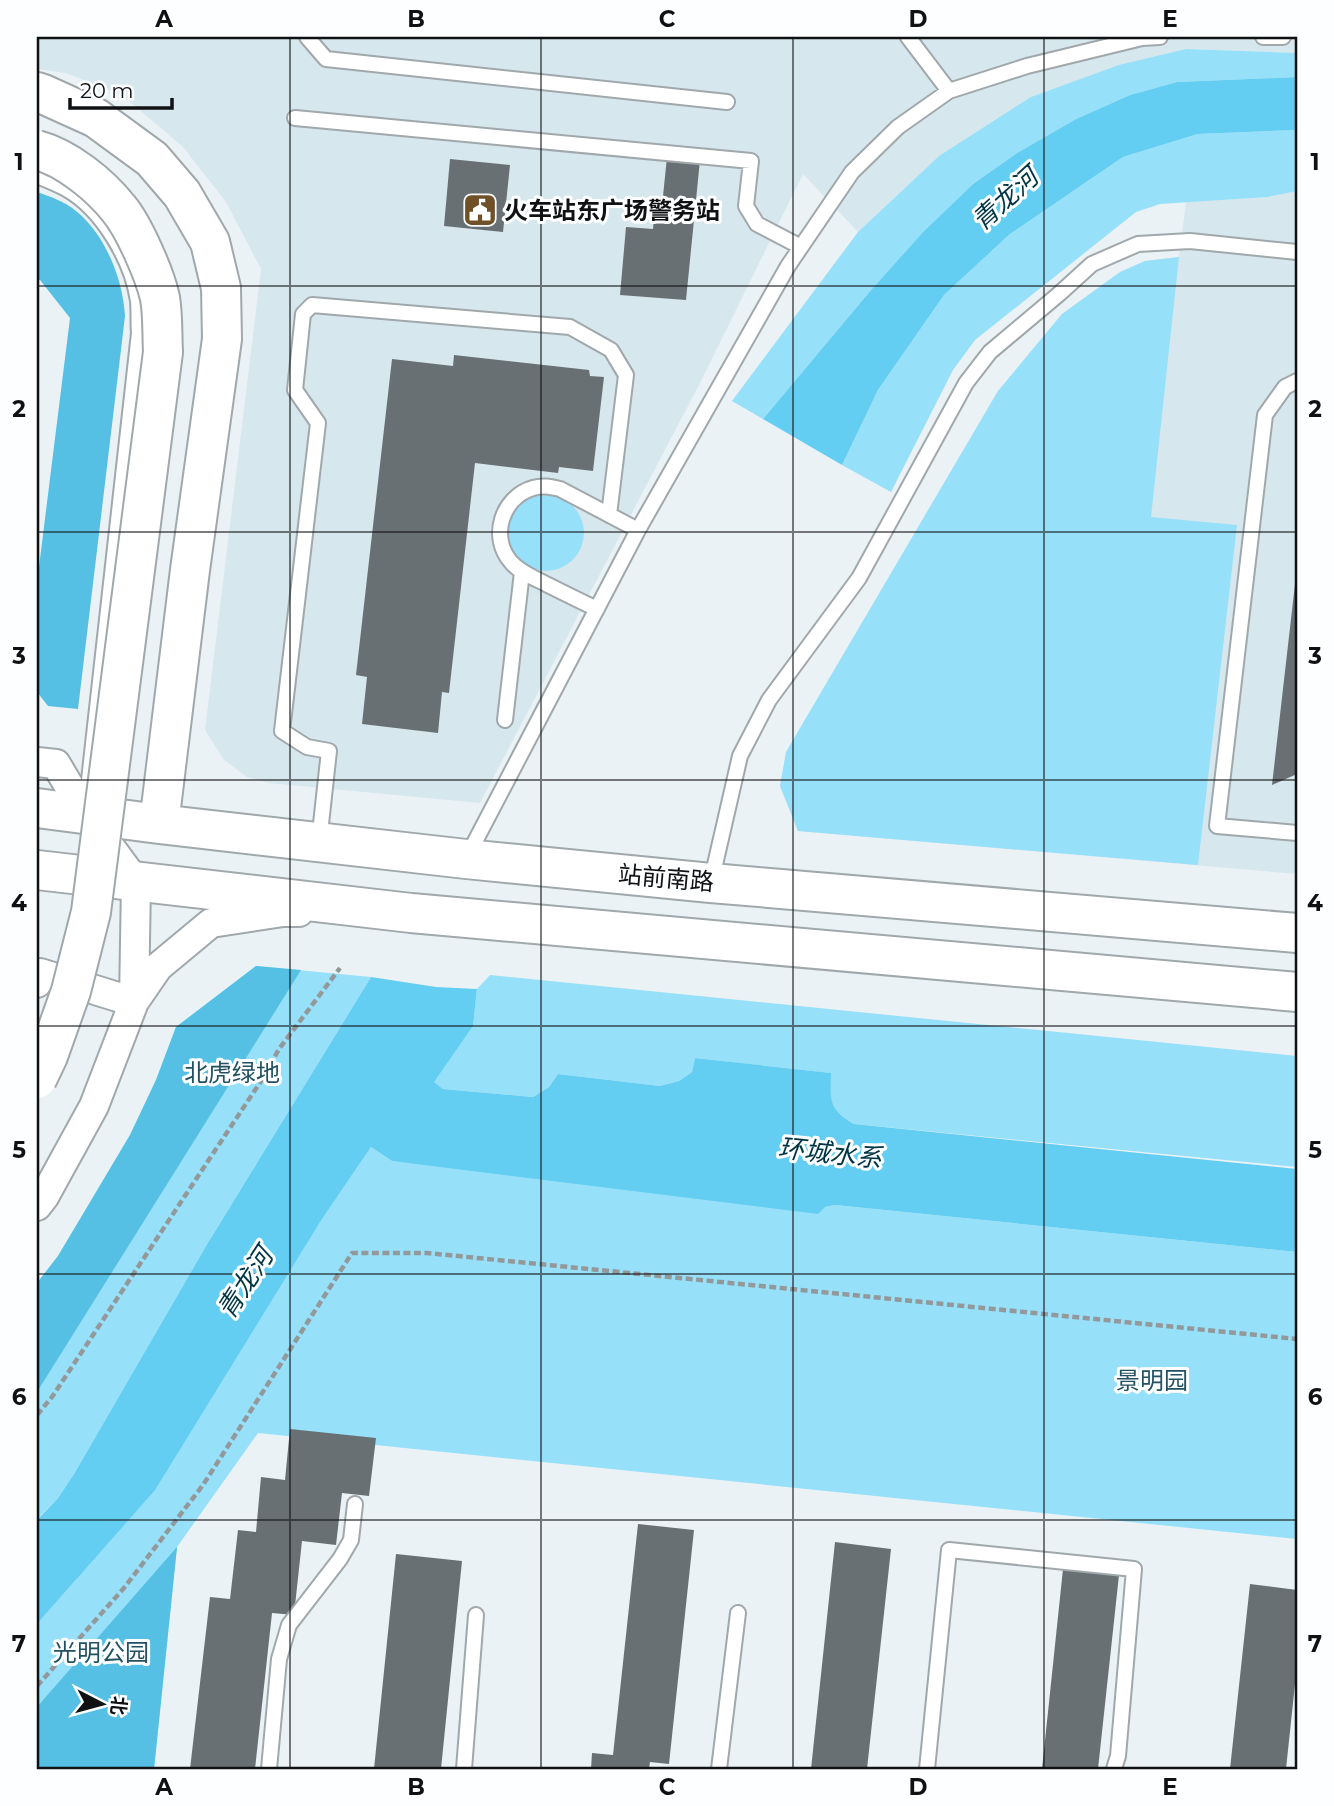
<svg xmlns="http://www.w3.org/2000/svg" width="1334" height="1806" font-family="Montserrat,'Noto Sans SC',sans-serif">
<rect width="100%" height="100%" fill="#eaf2f5"/>
<path fill="#d7e7ee" d="M 37,37 L 1297,37 L 1297,53 L 1186,49 L 939,156 L 858,232 L 803,174 L 700,383 L 480,803 L 269,783 L 247,777 L 224,760 L 205,730 L 261,269 L 226,202 L 183,147 L 122,95 L 66,73 L 37,69 Z
M 1297,191 L 1297,874 L 798,831 L 780,786 L 786,752 L 998,391 L 1062,314 L 1120,272 L 1145,261 L 1179,257 L 1186,202 L 1268,197 Z"/>
<path fill="#97e0fa" d="M 1186,49 L 1297,53 L 1297,77 L 1177,82 L 1130,95 L 1076,119 L 1017,153 L 973,184 L 923,232 L 871,290 L 763,419 L 732,401 L 858,232 L 939,156 L 1031,97 L 1119,65 Z
M 1297,130 L 1297,191 L 1268,197 L 1160,204 L 1136,212 L 975,340 L 953,370 L 891,492 L 842,465 L 878,390 L 944,295 L 1010,234 L 1123,157 L 1198,134 Z
M 1179,257 L 1151,517 L 1237,525 L 1198,865 L 798,831 L 780,786 L 786,752 L 998,391 L 1062,314 L 1120,272 L 1145,261 Z
M508 533a38 38 0 1 1 76 0a38 38 0 1 1-76 0Z
M 256,966 L 371,977 L 206,1246 L 74,1474 L 58,1498 L 37,1519 L 37,1283 L 58,1256 L 130,1135 L 156,1080 L 176,1027 Z
M 490,975 L 1297,1056 L 1297,1167 L 854,1124 C 829,1108 830,1102 830,1073 L 695,1058 L 692,1072 L 679,1081 L 660,1086 L 558,1074 L 549,1087 L 533,1097 L 443,1089 L 433,1082 L 473,1026 L 477,989 Z
M 371,1147 L 392,1161 L 825,1207 L 835,1205 L 1297,1252 L 1297,1539 L 258,1433 L 177,1547 L 154,1769 L 37,1769 L 37,1624 L 75,1581 Z"/>
<path fill="#55c0e3" d="M 37,192 C 51,197 64,201 76,211 C 105,234 123,279 125,316 L 78,709 L 48,706 L 37,692 L 37,583 L 70,318 L 40,280 L 37,280 Z
M 256,966 L 301,970 L 37,1392 L 37,1283 L 58,1256 L 130,1135 L 156,1080 L 176,1027 Z
M 177,1547 L 154,1769 L 37,1769 L 37,1707 Z"/>
<path fill="#64cef2" d="M 1297,77 L 1297,130 L 1198,134 L 1123,157 L 1010,234 L 944,295 L 878,390 L 842,465 L 763,419 L 871,290 L 923,232 L 973,184 L 1017,153 L 1076,119 L 1130,95 L 1177,82 Z
M 371,977 L 436,987 L 477,989 L 473,1026 L 434,1082 L 443,1089 L 533,1097 L 549,1087 L 558,1074 L 660,1086 L 679,1081 L 692,1072 L 695,1058 L 831,1073 C 830,1102 829,1108 854,1124 L 1297,1169 L 1297,1252 L 835,1205 L 825,1207 L 818,1214 L 392,1161 L 371,1147 L 320,1222 L 155,1490 L 37,1624 L 37,1520 L 58,1498 L 74,1474 L 206,1246 Z"/>
<path fill="#697073" d="M 667,157 L 700,160 L 686,300 L 620,295 L 626,227 L 653,229 L 656,196 L 663,196 Z
M 450,159 L 510,165 L 503,232 L 444,226 Z
M 454,355 L 589,370 L 590,376 L 604,377 L 593,471 L 559,467 L 558,473 L 475,463 L 449,693 L 442,692 L 438,733 L 362,724 L 367,677 L 356,675 L 392,359 L 453,366 Z
M 1295,584 L 1297,584 L 1297,774 L 1272,785 Z
M 290,1429 L 376,1438 L 369,1496 L 342,1493 L 336,1545 L 302,1541 L 294,1615 L 272,1613 L 255,1769 L 190,1769 L 210,1597 L 230,1599 L 238,1530 L 256,1532 L 261,1477 L 285,1480 Z
M 638,1524 L 694,1530 L 669,1764 L 650,1762 L 649,1769 L 591,1769 L 592,1753 L 613,1755 Z
M 835,1542 L 891,1549 L 867,1769 L 811,1769 Z
M 396,1554 L 462,1561 L 441,1769 L 374,1769 Z
M 1063,1569 L 1119,1575 L 1098,1769 L 1042,1769 Z
M 1250,1584 L 1297,1590 L 1297,1665 L 1286,1769 L 1230,1769 Z"/>
<g fill="none" stroke-linecap="round" stroke-linejoin="round">
<g stroke="#a0a8ab" stroke-width="18">
<path id="service" d="M 307,37 L 326,59 L 727,102
M 908,37 L 949,91
M 1263,37 L 1283,37
M 295,118 L 751,161 L 746,206 L 757,224 L 801,247
M 37,176 C 47,180 57,184 66,189 C 102,209 132,260 138,301 C 139,311 138,323 139,333 L 88,789
M 1297,381 L 1285,387 L 1265,415 L 1217,826 L 1297,833
M 597,609 C 580,601 564,593 548,585 C 535,578 520,573 511,562 C 489,537 502,497 533,488 C 543,485 551,487 560,489 L 638,530
M 505,720 L 522,572
M 319,842 L 329,751 L 307,747 L 282,731 L 318,423 L 295,390 L 303,314 L 312,305 L 570,327 L 611,350 L 626,375 L 609,515
M 468,855 L 638,530 L 788,266 L 852,172 L 898,127 L 949,91 L 1027,66 L 1142,38 L 1160,37
M 711,882 L 740,756 L 769,700 L 859,578 L 966,383 L 990,352 L 1059,294 L 1092,264 L 1138,244 L 1190,241 L 1297,252
M 269,1769 L 279,1659 L 289,1625 L 340,1559 L 351,1540 L 355,1504
M 464,1769 L 476,1615
M 719,1769 L 738,1613
M 927,1769 L 949,1550 L 1134,1569 L 1118,1756 L 1114,1769"/>
</g>
<g stroke="#a0a8ab" stroke-width="32">
<path id="minor" d="M 37,762 L 56,764 L 85,813 L 136,882 L 134,1002 L 94,1106 L 44,1197 L 37,1206
M 37,983 L 40,973 L 134,1002
M 134,1002 L 158,967 L 211,923 L 283,912 L 299,912"/>
</g>
<g stroke="#a0a8ab" stroke-width="42">
<path id="primary" d="M 37,92 L 43,94 L 96,118 L 152,159 L 182,194 L 210,242 L 221,288 L 222,339 L 190,570 L 159,824
M 37,808 L 159,824 L 466,859 L 711,883 L 1297,933
M 37,870 L 411,913 L 1297,992"/>
</g>
<path stroke="#93999b" stroke-width="4.5" stroke-dasharray="7 3.5" stroke-linecap="butt" d="M 37,1415 L 52,1397 L 263,1078 L 279,1049 L 340,968
M 37,1686 L 124,1588 L 203,1485 L 352,1253 L 427,1253 L 1297,1339"/>
<use href="#service" stroke="#fff" stroke-width="14"/>
<use href="#minor" stroke="#fff" stroke-width="28"/>
<use href="#primary" stroke="#fff" stroke-width="38"/>
<g stroke="#a0a8ab" stroke-width="42" stroke-linecap="butt">
<path id="primary-bridge" d="M 37,150 C 67,158 100,185 119,209 C 134,227 155,275 160,298 C 163,315 162,334 163,352 L 91,912 L 71,991 L 48,1056 L 37,1079"/>
</g>
<use href="#primary-bridge" stroke="#fff" stroke-width="38"/>
</g>
<path fill="none" stroke="#0f1112" stroke-width="2" stroke-opacity="0.55" d="M 290,37 L 290,1769M 541,37 L 541,1769M 793,37 L 793,1769M 1044,37 L 1044,1769M 37,286 L 1297,286M 37,532 L 1297,532M 37,780 L 1297,780M 37,1026 L 1297,1026M 37,1274 L 1297,1274M 37,1520 L 1297,1520"/>
<defs>
<g id="civic-square" transform="scale(1.75)"><rect x="-9" y="-9" width="18" height="18" rx="4" fill="#705026" stroke="#fdfeff"/><path d="M-.6-6.5H3V-4.5H.6V-3L4-1V1h2V6H-6V1h2V-1L-.6-3ZM-1.2 2.5V6h2.4V2.5Z" fill="#fff"/></g>
</defs>
<g fill-rule="evenodd">
<use href="#civic-square" x="480" y="210"/>
</g>
<g text-anchor="middle" dominant-baseline="central" stroke-width="6" stroke-linejoin="round" paint-order="stroke">
<g font-size="24" font-weight="bold" fill="#0f1112" stroke="#fdfeff" text-anchor="start">
<text x="504" y="210">火车站东广场警务站</text>
</g>
<g font-size="24" fill="#0f1112" stroke="#fdfeff">
<text transform="translate(666 878) rotate(5)">站前南路</text>
</g>
<g font-size="24" fill="#235160" stroke="#fdfeff">
<text x="232" y="1072">北虎绿地</text>
<text x="1152" y="1380">景明园</text>
<text x="101" y="1652">光明公园</text>
</g>
<g font-size="26" font-style="italic" fill="#013543" stroke="#fdfeff">
<text transform="translate(1005 199) rotate(-42)">青龙河</text>
<text transform="translate(830 1153) rotate(6)">环城水系</text>
<text transform="translate(245 1283) rotate(-57)">青龙河</text>
</g>
</g>
<rect width="1334" height="1806" fill="none" stroke="#fdfeff" stroke-width="77"/>
<g transform="translate(102 1704) rotate(96)" stroke="#fdfeff" stroke-width="5" paint-order="stroke">
<path d="M0-5L12 26L0 18L-12 26Z" fill="#0f1112"/>
<text y="-10" font-size="19" font-weight="bold" text-anchor="middle" fill="#0f1112">北</text>
</g>
<path d="M70 98v10h102v-10" fill="none" stroke="#0f1112" stroke-width="3.5"/>
<text x="80" y="98" font-size="21" fill="#0f1112" stroke="#fdfeff" stroke-width="5" paint-order="stroke">20 m</text>
<rect x="38" y="38" width="1258" height="1730" fill="none" stroke="#0f1112" stroke-width="2.5"/>
<g font-size="23" text-anchor="middle" font-weight="bold" fill="#0f1112">
<text x="164" y="27">A</text>
<text x="416" y="27">B</text>
<text x="667" y="27">C</text>
<text x="918" y="27">D</text>
<text x="1170" y="27">E</text>
<text x="19" y="170">1</text>
<text x="1315" y="170">1</text>
<text x="19" y="417">2</text>
<text x="1315" y="417">2</text>
<text x="19" y="664">3</text>
<text x="1315" y="664">3</text>
<text x="19" y="911">4</text>
<text x="1315" y="911">4</text>
<text x="19" y="1158">5</text>
<text x="1315" y="1158">5</text>
<text x="19" y="1405">6</text>
<text x="1315" y="1405">6</text>
<text x="19" y="1652">7</text>
<text x="1315" y="1652">7</text>
<text x="164" y="1795">A</text>
<text x="416" y="1795">B</text>
<text x="667" y="1795">C</text>
<text x="918" y="1795">D</text>
<text x="1170" y="1795">E</text>
</g>
</svg>
